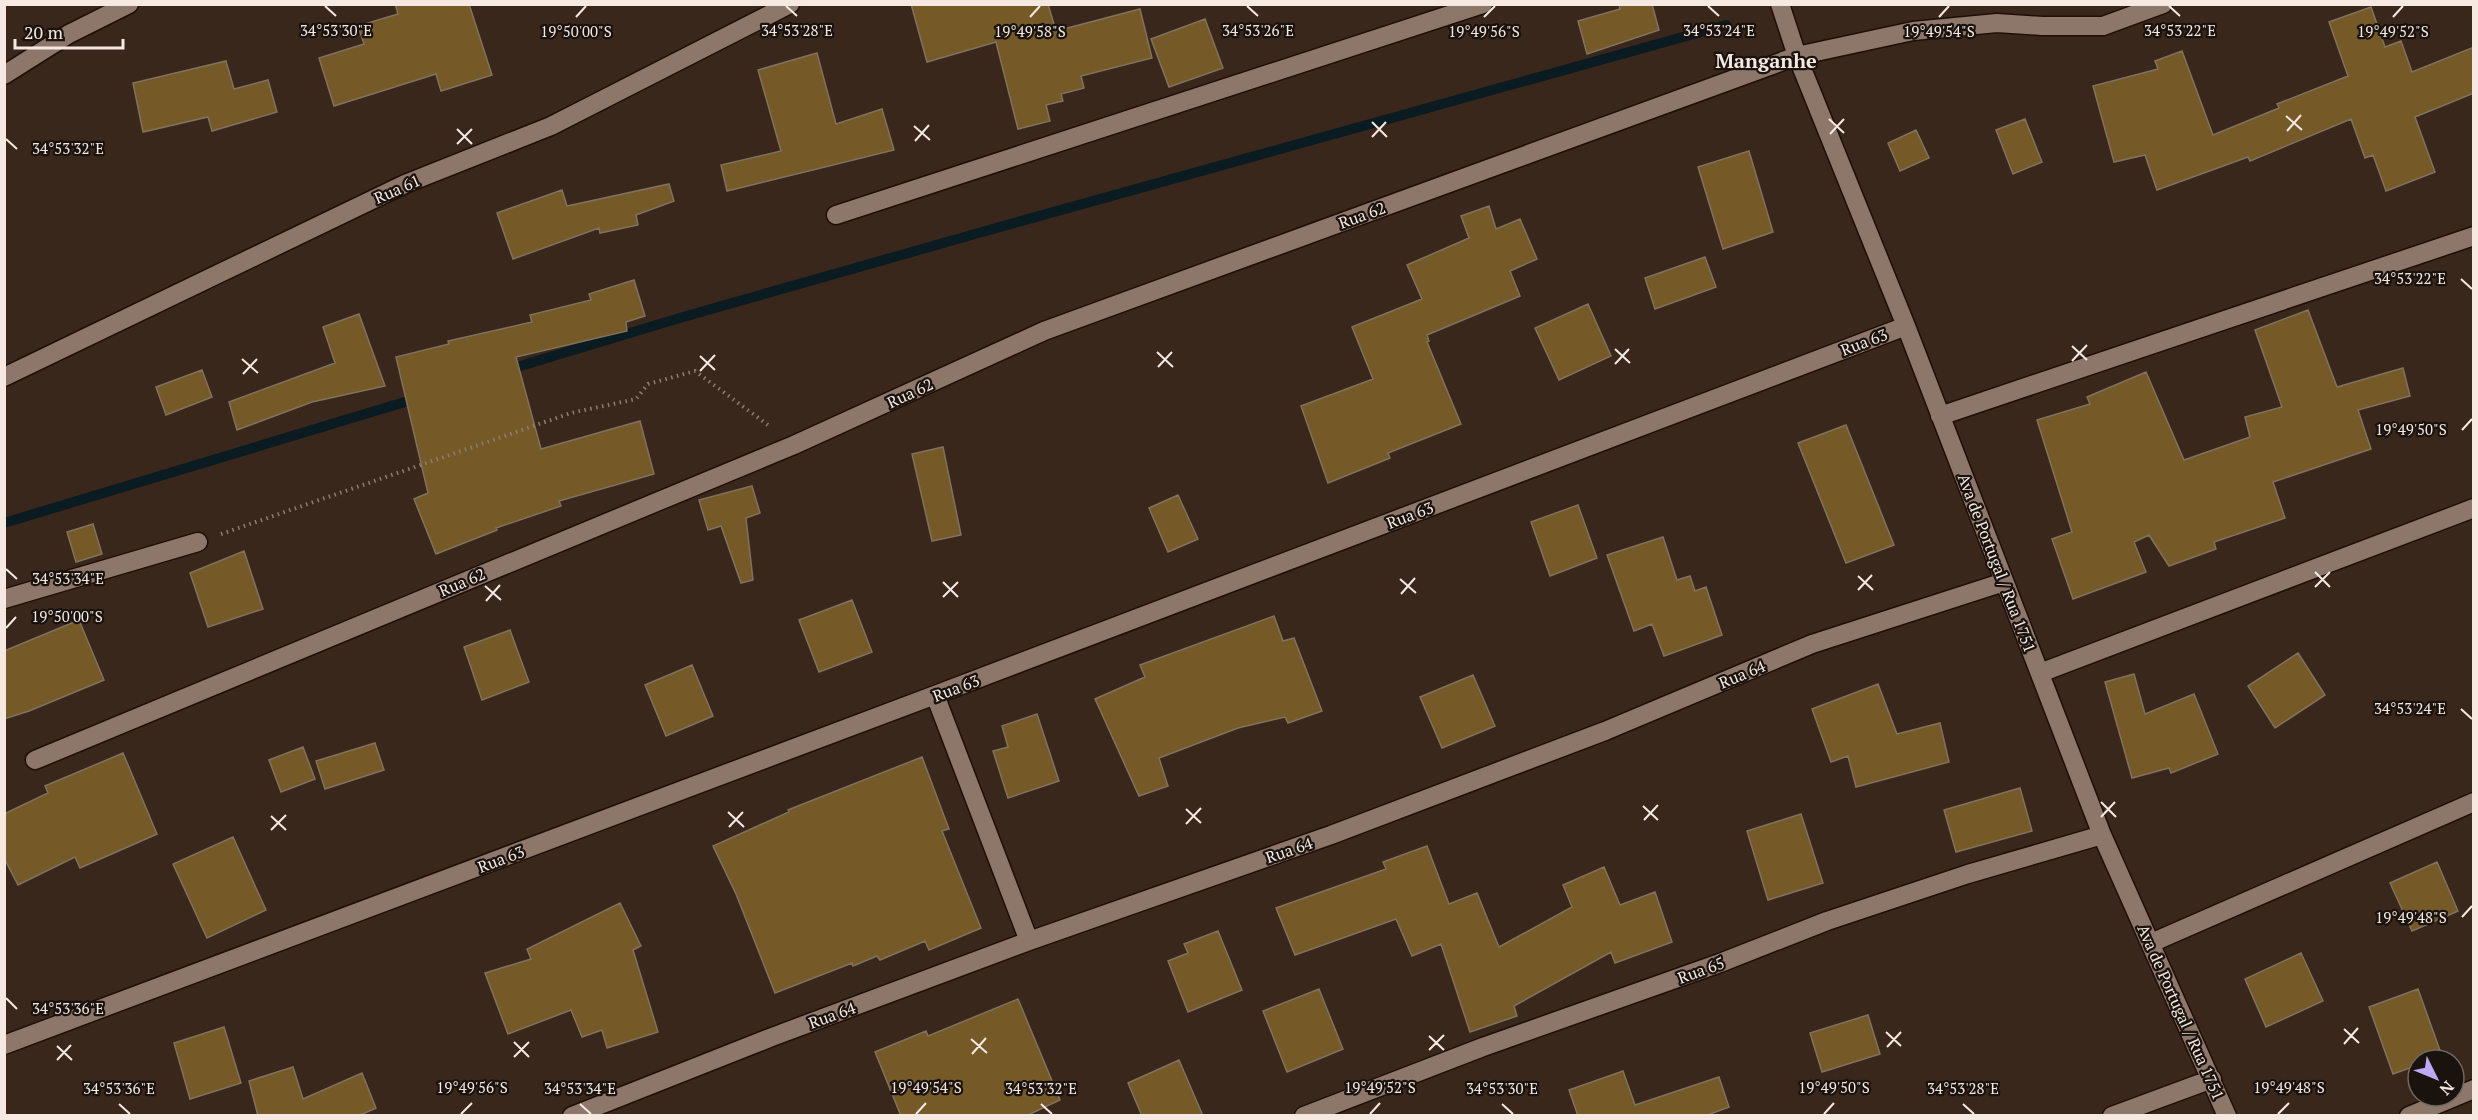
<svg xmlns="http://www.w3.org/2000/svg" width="2478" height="1120" font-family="'PT Serif',serif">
<rect width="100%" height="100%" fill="#39271c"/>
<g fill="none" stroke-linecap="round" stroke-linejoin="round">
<path stroke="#0a1c21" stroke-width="10" d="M 507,370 L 683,317 L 982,232 L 1726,25
M 4,523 L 418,398"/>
</g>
<path fill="#755926" stroke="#7f735f" stroke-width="1.5" d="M 395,4 L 469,4 L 492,75 L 441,91 L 436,74 L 334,106 L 319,58 L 364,44 L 358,26 L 398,14 Z
M 911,4 L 1048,4 L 1056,31 L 1140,9 L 1152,58 L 1081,76 L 1084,88 L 1061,94 L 1063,101 L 1046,105 L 1050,121 L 1018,129 L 996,42 L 927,62 Z
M 1619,4 L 1652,4 L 1659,30 L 1587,54 L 1578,21 L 1620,9 Z
M 2371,7 L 2385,47 L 2401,41 L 2412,72 L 2474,47 L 2474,93 L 2415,117 L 2435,172 L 2386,191 L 2373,155 L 2365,158 L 2351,119 L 2250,161 L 2248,157 L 2157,190 L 2145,155 L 2114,162 L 2093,86 L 2158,69 L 2155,61 L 2182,51 L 2213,135 L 2279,108 L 2277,104 L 2348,76 L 2329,22 Z
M 1205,19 L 1223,68 L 1169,87 L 1151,39 Z
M 817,53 L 836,124 L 882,109 L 894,150 L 727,191 L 721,165 L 781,151 L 758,70 Z
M 226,61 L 234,89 L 268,80 L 277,112 L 212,131 L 208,117 L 143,132 L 133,83 Z
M 2025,119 L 2042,162 L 2013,174 L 1996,130 Z
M 1916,130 L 1929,158 L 1900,171 L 1888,143 Z
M 1749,151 L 1773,232 L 1723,249 L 1698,167 Z
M 669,184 L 674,201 L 636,215 L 638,225 L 600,233 L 599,228 L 513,259 L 497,213 L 562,190 L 567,206 Z
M 1489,206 L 1496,229 L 1520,219 L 1537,259 L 1510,271 L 1520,296 L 1427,335 L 1429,341 L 1427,342 L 1461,424 L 1388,453 L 1390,458 L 1328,483 L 1301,406 L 1373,379 L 1352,327 L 1422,299 L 1407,265 L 1469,238 L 1461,216 Z
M 1705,257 L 1716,287 L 1655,309 L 1645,278 Z
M 634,280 L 645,316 L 626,322 L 627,331 L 516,357 L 541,449 L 640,421 L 654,474 L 559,501 L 561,506 L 496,528 L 497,530 L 436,554 L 414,499 L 428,493 L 396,357 L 449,344 L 448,341 L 532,322 L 530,315 L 591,300 L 589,294 Z
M 1588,304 L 1611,356 L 1559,380 L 1535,328 Z
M 2308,310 L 2337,387 L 2403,368 L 2410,396 L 2358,410 L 2371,449 L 2273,482 L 2285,518 L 2214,542 L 2216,549 L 2169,566 L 2149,535 L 2134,542 L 2146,572 L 2073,599 L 2052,539 L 2072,532 L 2037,420 L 2090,404 L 2087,397 L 2146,372 L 2184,460 L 2250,437 L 2245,417 L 2282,407 L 2255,330 Z
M 359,314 L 385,386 L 312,402 L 237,430 L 229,402 L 335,363 L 323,327 Z
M 202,370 L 212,397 L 166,415 L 156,387 Z
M 1846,425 L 1894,545 L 1846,563 L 1798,443 Z
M 943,447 L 961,535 L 932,541 L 912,454 Z
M 752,486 L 760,513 L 746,518 L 753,580 L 741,583 L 721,526 L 708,530 L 699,500 Z
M 1178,495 L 1198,539 L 1168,552 L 1149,508 Z
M 1578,505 L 1597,558 L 1550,576 L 1531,522 Z
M 93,524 L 102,554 L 76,562 L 67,532 Z
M 1663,537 L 1677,580 L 1690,576 L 1695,591 L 1706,587 L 1722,635 L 1664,656 L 1652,624 L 1634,631 L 1607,555 Z
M 244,551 L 263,609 L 208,627 L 190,573 Z
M 852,600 L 872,652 L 819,672 L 799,620 Z
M 1274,616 L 1283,641 L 1294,638 L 1322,711 L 1288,723 L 1285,717 L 1238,728 L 1159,758 L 1168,786 L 1139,796 L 1095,699 L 1145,677 L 1140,665 Z
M 79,620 L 104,680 L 29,711 L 4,719 L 4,651 Z
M 510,630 L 529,682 L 482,700 L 464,647 Z
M 2298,653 L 2325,695 L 2275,728 L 2248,686 Z
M 692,665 L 713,716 L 666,736 L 645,685 Z
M 2134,674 L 2145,714 L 2194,694 L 2218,754 L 2171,773 L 2169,768 L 2132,778 L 2105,682 Z
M 1473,675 L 1495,726 L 1442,748 L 1420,697 Z
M 1878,684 L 1897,734 L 1940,723 L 1949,762 L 1856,787 L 1848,756 L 1831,762 L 1812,709 Z
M 1037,714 L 1059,781 L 1008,798 L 993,751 L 1008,747 L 1002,726 Z
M 375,743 L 384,770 L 325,789 L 316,761 Z
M 303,747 L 315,779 L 281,792 L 269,760 Z
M 123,753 L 157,834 L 80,868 L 75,857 L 18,885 L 4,858 L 4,814 L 48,793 L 45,786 Z
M 922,757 L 949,829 L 942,831 L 981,928 L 929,950 L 925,941 L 880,960 L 877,956 L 853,966 L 852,963 L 775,993 L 736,894 L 713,846 L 789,812 L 788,810 Z
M 2020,788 L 2032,831 L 1956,852 L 1944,810 Z
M 1801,814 L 1823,883 L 1768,900 L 1747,831 Z
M 233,837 L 266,910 L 207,938 L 173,864 Z
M 1427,846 L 1449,904 L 1477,893 L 1499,947 L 1572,907 L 1563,885 L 1604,867 L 1620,905 L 1655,892 L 1672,942 L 1615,963 L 1611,952 L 1514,1006 L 1517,1016 L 1470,1032 L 1441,944 L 1412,956 L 1396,919 L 1295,955 L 1276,908 L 1386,869 L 1383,862 Z
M 2437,862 L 2458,911 L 2412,931 L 2390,883 Z
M 620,903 L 641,946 L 633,950 L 658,1032 L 607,1048 L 602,1030 L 582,1037 L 571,1010 L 508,1034 L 485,973 L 531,959 L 527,949 Z
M 1218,931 L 1242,990 L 1188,1012 L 1168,961 L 1188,953 L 1184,944 Z
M 2301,953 L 2323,1001 L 2266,1027 L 2245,979 Z
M 1319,989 L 1343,1049 L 1287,1072 L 1263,1011 Z
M 2418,989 L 2442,1056 L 2433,1060 L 2418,1060 L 2418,1065 L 2393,1074 L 2369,1007 Z
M 1018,999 L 1060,1100 L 1026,1116 L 901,1116 L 875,1052 L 926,1031 L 928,1036 Z
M 1868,1015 L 1880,1054 L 1822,1072 L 1810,1033 Z
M 224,1027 L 241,1083 L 190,1099 L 174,1043 Z
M 1179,1060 L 1203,1116 L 1142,1116 L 1128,1083 Z
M 293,1067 L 303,1099 L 362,1073 L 376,1108 L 358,1116 L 258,1116 L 249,1081 Z
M 1623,1071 L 1635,1105 L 1719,1077 L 1729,1107 L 1705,1116 L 1578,1116 L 1569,1090 Z"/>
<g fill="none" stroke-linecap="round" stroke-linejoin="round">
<g stroke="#200f06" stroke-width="21">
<path id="minor" d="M 1780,4 L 1797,56 L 1906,326 L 2102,835 L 2227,1116
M 4,75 L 69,34 L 129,4
M 836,215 L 1483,4
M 4,377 L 405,184 L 551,126 L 790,4
M 1940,416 L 2474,236
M 4,599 L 198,542
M 2040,673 L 2474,508
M 935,695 L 1029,941
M 35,760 L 794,445 L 1044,331 L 1797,56 L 1913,31 L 1997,23 L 2042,26 L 2103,26 L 2163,4
M 2151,943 L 2474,802
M 4,1045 L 935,695 L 1906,326
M 572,1116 L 772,1037 L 1029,941 L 1331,835 L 1605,731 L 1812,644 L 2004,582
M 1304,1116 L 1483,1047 L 1720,963 L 1827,921 L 1968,874 L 2102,835
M 2112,1116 L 2212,1079
M 2409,1116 L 2474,1089"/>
</g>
<path stroke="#8c7d74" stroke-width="4" stroke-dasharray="1.5 4.5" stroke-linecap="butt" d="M 221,534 L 571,413 L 636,399 L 648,384 L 695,371 L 768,425"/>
<use href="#minor" stroke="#8d776b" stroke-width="18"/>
</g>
<path fill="none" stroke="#f5e9e2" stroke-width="2" d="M 325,6 L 336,16M 786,6 L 797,16M 1247,6 L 1258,16M 1708,6 L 1719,16M 2169,6 L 2180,16M 576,17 L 586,6M 1030,17 L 1040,6M 1484,17 L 1495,6M 1939,17 L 1949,6M 2393,17 L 2403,6M 2286,116 L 2302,130M 1829,119 L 1844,133M 1372,122 L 1387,137M 914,126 L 930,140M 457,129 L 472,144M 2287,131 L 2301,115M 1830,134 L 1844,119M 1372,137 L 1386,122M 6,139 L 17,149M 915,141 L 929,125M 457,144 L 472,129M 2461,279 L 2472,289M 2072,346 L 2087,360M 1615,349 L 1630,363M 1157,352 L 1173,367M 700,356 L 715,370M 242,359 L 258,373M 2072,361 L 2087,345M 1615,364 L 1629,349M 1158,367 L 1172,352M 700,371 L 715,355M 243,374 L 257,359M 2462,430 L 2472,419M 6,569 L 17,579M 2315,572 L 2330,587M 1858,576 L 1873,590M 1400,579 L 1416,593M 943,582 L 958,597M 485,586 L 501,600M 2315,587 L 2330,572M 1858,590 L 1872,575M 1401,594 L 1415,578M 943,597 L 958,582M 486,601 L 500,585M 6,628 L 16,617M 2461,709 L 2472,719M 2101,802 L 2116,817M 1643,806 L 1658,820M 1186,809 L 1201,823M 728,812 L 744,827M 271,816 L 286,830M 2101,817 L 2115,802M 1644,820 L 1658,805M 1186,824 L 1201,808M 729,827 L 743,812M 271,830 L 286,815M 2462,917 L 2472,906M 6,998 L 17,1009M 2344,1029 L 2359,1043M 1886,1032 L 1901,1046M 1429,1036 L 1444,1050M 971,1039 L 987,1053M 514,1042 L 529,1057M 2344,1044 L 2358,1028M 57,1046 L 72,1060M 1887,1047 L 1901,1032M 1429,1050 L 1444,1035M 972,1054 L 986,1038M 514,1057 L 529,1042M 57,1060 L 71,1045M 119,1104 L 130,1114M 580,1104 L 591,1114M 1041,1104 L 1052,1114M 1502,1104 L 1513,1114M 1963,1104 L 1974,1114M 461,1114 L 472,1103M 916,1114 L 926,1103M 1370,1114 L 1380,1103M 1824,1114 L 1834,1103M 2278,1114 L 2289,1103"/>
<g text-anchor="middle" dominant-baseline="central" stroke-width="4.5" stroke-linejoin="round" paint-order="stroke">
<g font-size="16" fill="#f5e9e2" stroke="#1a120d">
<text transform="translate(397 189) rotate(-24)">Rua 61</text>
<text transform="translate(1362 215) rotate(-20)">Rua 62</text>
<text transform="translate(1864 342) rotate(-21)">Rua 63</text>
<text transform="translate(910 393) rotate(-25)">Rua 62</text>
<text transform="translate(1410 515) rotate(-21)">Rua 63</text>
<text transform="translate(1997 563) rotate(69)">Ava de Portugal / Rua 1751</text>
<text transform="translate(462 582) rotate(-23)">Rua 62</text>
<text transform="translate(1742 674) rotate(-23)">Rua 64</text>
<text transform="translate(956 688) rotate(-21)">Rua 63</text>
<text transform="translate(1289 850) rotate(-19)">Rua 64</text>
<text transform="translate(501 859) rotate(-21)">Rua 63</text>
<text transform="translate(1701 970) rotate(-20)">Rua 65</text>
<text transform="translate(2181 1012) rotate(66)">Ava de Portugal / Rua 1751</text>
<text transform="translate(832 1015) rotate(-20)">Rua 64</text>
</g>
<g font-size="20" font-weight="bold" fill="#f5e9e2" stroke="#1a120d">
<text x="1766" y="60">Manganhe</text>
</g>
</g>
<g font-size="15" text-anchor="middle" fill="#f5e9e2" stroke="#1a120d" stroke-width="4.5" stroke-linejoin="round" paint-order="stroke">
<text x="336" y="36">34°53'30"E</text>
<text x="797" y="36">34°53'28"E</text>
<text x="1258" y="36">34°53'26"E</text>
<text x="1719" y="36">34°53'24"E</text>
<text x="2180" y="36">34°53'22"E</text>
<text x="576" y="37">19°50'00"S</text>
<text x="1030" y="37">19°49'58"S</text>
<text x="1484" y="37">19°49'56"S</text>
<text x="1939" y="37">19°49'54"S</text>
<text x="2393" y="37">19°49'52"S</text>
<text x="68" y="154">34°53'32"E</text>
<text x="2410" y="284">34°53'22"E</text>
<text x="2411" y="435">19°49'50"S</text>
<text x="68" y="584">34°53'34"E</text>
<text x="67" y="622">19°50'00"S</text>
<text x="2410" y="714">34°53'24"E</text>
<text x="2411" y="923">19°49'48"S</text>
<text x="68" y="1014">34°53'36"E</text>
<text x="472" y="1093">19°49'56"S</text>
<text x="926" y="1093">19°49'54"S</text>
<text x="1380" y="1093">19°49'52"S</text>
<text x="1834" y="1093">19°49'50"S</text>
<text x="2289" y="1093">19°49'48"S</text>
<text x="119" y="1094">34°53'36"E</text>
<text x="580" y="1094">34°53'34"E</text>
<text x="1041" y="1094">34°53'32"E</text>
<text x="1502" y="1094">34°53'30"E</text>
<text x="1963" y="1094">34°53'28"E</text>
</g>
<rect width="2478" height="1120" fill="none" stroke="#f5e9e2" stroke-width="12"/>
<g transform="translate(2436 1078) rotate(133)"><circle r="28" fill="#1a120d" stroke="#726862" stroke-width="1.5"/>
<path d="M0-4.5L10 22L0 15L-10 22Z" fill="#bda9f5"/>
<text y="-9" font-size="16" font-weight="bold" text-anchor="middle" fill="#f5e9e2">N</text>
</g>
<path d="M15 39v9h108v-9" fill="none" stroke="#f5e9e2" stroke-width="3"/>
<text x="24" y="39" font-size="18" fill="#f5e9e2" stroke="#1a120d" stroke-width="4.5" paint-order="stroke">20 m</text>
</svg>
